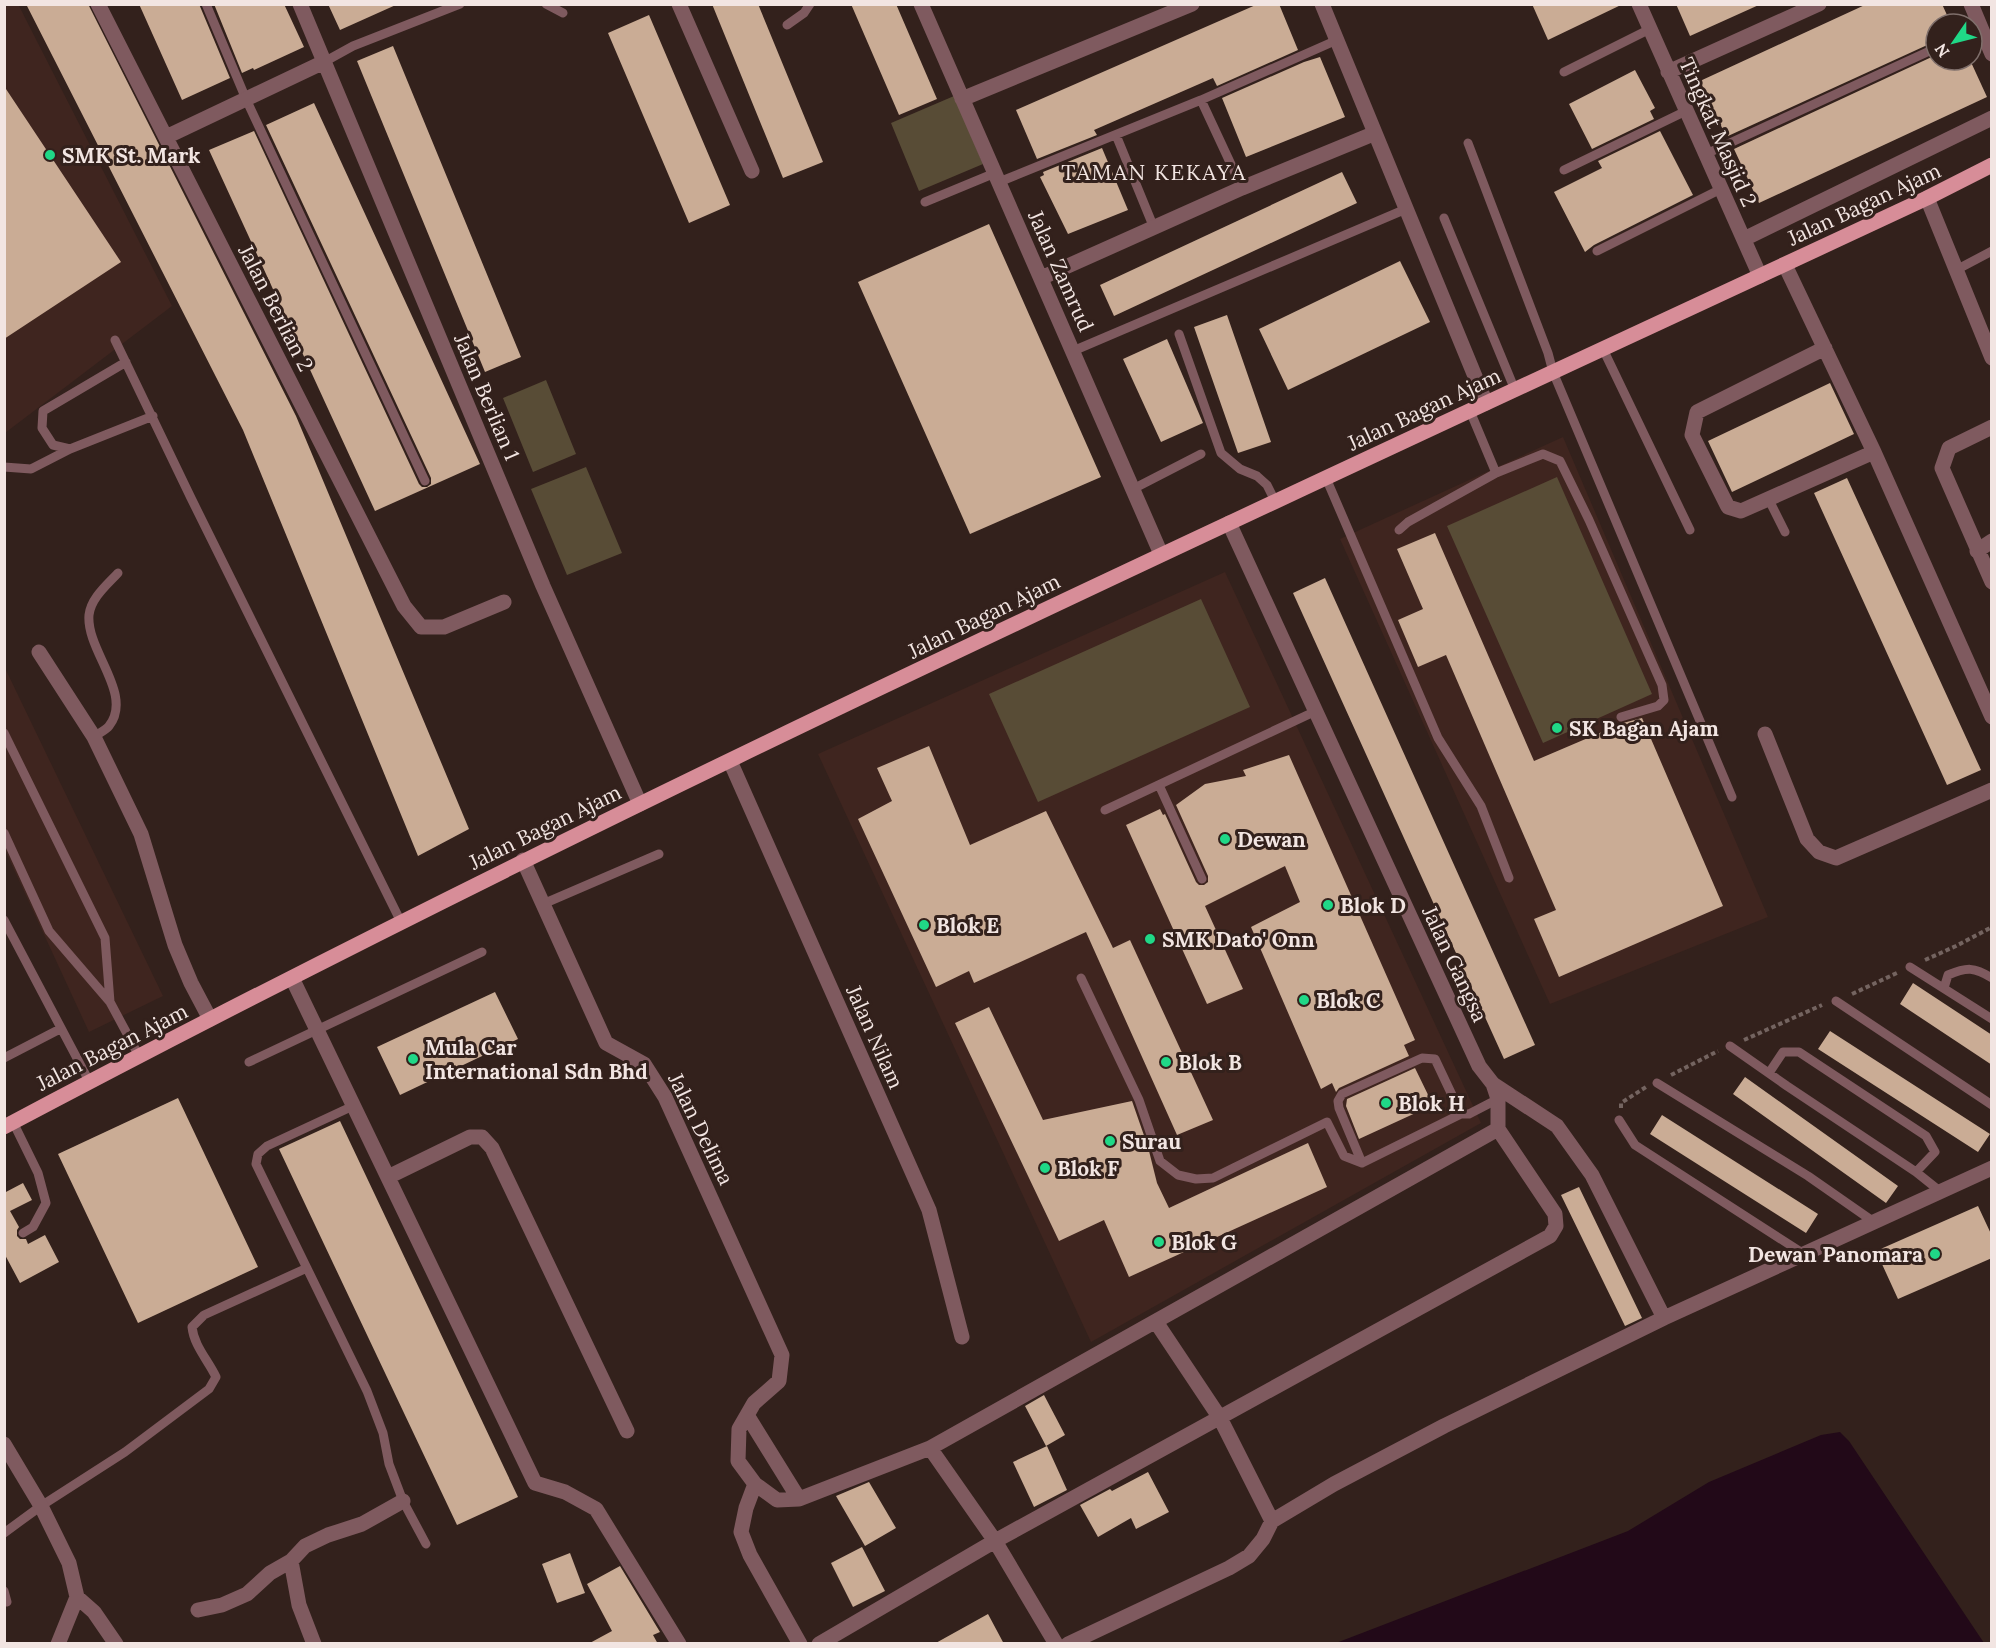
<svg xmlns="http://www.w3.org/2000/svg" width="1996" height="1648" font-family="Lora,serif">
<rect width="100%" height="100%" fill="#33211c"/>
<path fill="#3f251f" d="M 18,4 L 172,306 L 5,433 L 4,5 Z
M 1563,437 L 1768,917 L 1550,1004 L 1340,539 Z
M 1225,572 L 1481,1123 L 1091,1342 L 818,754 Z
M 4,666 L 163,996 L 89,1032 L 5,850 Z"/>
<path fill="#584c36" d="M 954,96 L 983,164 L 919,191 L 891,123 Z
M 546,380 L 576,454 L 533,472 L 503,398 Z
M 586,467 L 622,553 L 567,575 L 531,489 Z
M 1557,477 L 1652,694 L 1543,743 L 1447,526 Z
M 1201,599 L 1250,707 L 1038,802 L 989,694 Z"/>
<path fill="#220918" d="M 1840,1432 L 1849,1441 L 1984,1643 L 1336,1643 L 1628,1531 L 1709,1482 L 1821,1435 Z"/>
<path fill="#caac95" d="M 26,4 L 88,4 L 296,416 L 469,829 L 418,856 L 243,430 Z
M 139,4 L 199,4 L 230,78 L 182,100 Z
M 214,4 L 284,4 L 304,47 L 254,70 L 253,68 L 242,73 Z
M 328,4 L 398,4 L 340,30 Z
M 712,4 L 758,4 L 823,162 L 783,178 Z
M 851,4 L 896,4 L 937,99 L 899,115 Z
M 1258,4 L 1279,4 L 1298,50 L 1217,86 L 1213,78 L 1094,130 L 1097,135 L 1037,159 L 1016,110 Z
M 1532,4 L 1623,4 L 1548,40 Z
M 1676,4 L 1761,4 L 1690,36 Z
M 1867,4 L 1942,4 L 1951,24 L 1936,24 L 1936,41 L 1728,136 L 1726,132 L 1724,132 L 1700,81 Z
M 649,15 L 730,205 L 689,223 L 608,33 Z
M 393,46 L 521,357 L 485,372 L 357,61 Z
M 1936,55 L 1936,60 L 1970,60 L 1987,97 L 1759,203 L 1734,149 Z
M 1320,57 L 1345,117 L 1246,157 L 1222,98 L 1304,62 Z
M 1635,70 L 1655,108 L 1650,111 L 1654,119 L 1592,149 L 1569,104 Z
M 4,86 L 121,262 L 4,339 Z
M 314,103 L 480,464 L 375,511 L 209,150 L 254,131 L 419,484 L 422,487 L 427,487 L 431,484 L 431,478 L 266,125 Z
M 1660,131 L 1693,195 L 1594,245 L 1585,252 L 1554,192 L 1602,168 L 1598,161 Z
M 1102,148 L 1128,210 L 1068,234 L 1040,177 L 1044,175 L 1043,172 Z
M 1342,172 L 1357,203 L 1114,316 L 1100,285 Z
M 989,224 L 1101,477 L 970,534 L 858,282 Z
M 1400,261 L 1430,322 L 1288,390 L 1259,329 Z
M 1227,315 L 1271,442 L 1238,453 L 1194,327 Z
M 1167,339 L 1203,423 L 1161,442 L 1123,359 Z
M 1830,383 L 1854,434 L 1732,492 L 1708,441 Z
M 1847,478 L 1981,770 L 1947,785 L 1814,493 Z
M 1435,533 L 1534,761 L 1623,723 L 1642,718 L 1723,906 L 1559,977 L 1534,919 L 1556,910 L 1446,655 L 1418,667 L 1398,620 L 1423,609 L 1397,549 Z
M 1325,578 L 1535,1045 L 1504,1059 L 1293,593 Z
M 929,746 L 970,845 L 1046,811 L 1113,948 L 1130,940 L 1213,1120 L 1177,1135 L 1086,932 L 974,983 L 969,971 L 936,987 L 858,819 L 892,801 L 877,768 Z
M 1289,755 L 1415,1040 L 1404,1045 L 1409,1056 L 1339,1088 L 1336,1092 L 1332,1083 L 1321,1089 L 1251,927 L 1300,902 L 1285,866 L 1205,906 L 1243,989 L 1207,1004 L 1126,825 L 1160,809 L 1163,815 L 1165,814 L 1196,882 L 1199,885 L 1204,885 L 1208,882 L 1208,876 L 1176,805 L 1205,784 L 1246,776 L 1243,770 Z
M 1913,983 L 1992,1035 L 1992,1065 L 1900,1004 Z
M 495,992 L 518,1039 L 400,1095 L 377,1047 Z
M 989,1007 L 1043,1120 L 1132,1101 L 1148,1147 L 1157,1183 L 1169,1208 L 1308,1143 L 1327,1187 L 1129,1277 L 1104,1220 L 1059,1241 L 955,1023 Z
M 1830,1031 L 1990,1134 L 1978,1152 L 1818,1049 Z
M 1415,1068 L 1433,1105 L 1359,1139 L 1346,1106 L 1347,1099 Z
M 1745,1077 L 1898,1186 L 1886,1203 L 1733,1094 Z
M 178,1098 L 258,1267 L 138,1323 L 58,1154 Z
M 1662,1115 L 1818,1214 L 1806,1233 L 1650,1134 Z
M 340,1121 L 518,1497 L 457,1525 L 279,1149 Z
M 23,1183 L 32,1200 L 10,1211 L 19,1227 L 17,1230 L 17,1236 L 20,1239 L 26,1239 L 28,1244 L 45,1235 L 59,1262 L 20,1283 L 4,1253 L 4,1193 Z
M 1579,1187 L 1642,1318 L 1625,1326 L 1561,1195 Z
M 1978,1206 L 1992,1236 L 1992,1258 L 1898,1299 L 1876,1251 Z
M 1044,1395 L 1065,1435 L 1046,1446 L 1025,1406 Z
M 1047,1446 L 1067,1490 L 1034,1507 L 1013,1462 Z
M 1148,1472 L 1169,1512 L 1136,1529 L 1131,1518 L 1098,1537 L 1080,1505 L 1110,1489 L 1112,1491 Z
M 869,1482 L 896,1528 L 865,1546 L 836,1496 Z
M 862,1547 L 885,1591 L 853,1607 L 831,1563 Z
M 570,1553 L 585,1593 L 557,1603 L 542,1564 Z
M 620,1566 L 660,1632 L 653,1635 L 658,1644 L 588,1644 L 612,1631 L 587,1584 Z
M 988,1614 L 1004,1644 L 934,1644 Z"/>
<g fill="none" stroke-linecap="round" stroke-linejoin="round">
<path stroke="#746460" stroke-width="4" stroke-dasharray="4.5 3" stroke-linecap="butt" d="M 1925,960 L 1956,946 L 1992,927
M 1852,994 L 1899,972
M 1744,1040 L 1822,1005
M 1671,1075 L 1718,1051
M 1621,1108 L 1621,1103 L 1646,1087"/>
<path stroke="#7f5a5f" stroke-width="9" d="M 206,4 L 246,99 L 425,481
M 546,4 L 563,13
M 787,25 L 804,13 L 810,4
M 324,62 L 353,46 L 460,4
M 1564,72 L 1650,29
M 1201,100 L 1242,188
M 1116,135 L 1154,228
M 1468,143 L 1548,353 L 1553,372 L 1732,797
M 1706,154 L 1936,48
M 1564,170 L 1686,111
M 999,182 L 1201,100 L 1337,40
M 925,202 L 995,173
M 1444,218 L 1515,390
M 1597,251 L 1721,189
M 1956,270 L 1992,251
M 1179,334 L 1221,453 L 1240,469 L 1257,476 L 1267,485 L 1275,501
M 115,340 L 191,498 L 401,922
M 1603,349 L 1690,530
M 1073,351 L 1406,209
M 1470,411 L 1496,473
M 70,449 L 53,445 L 42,428 L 43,411 L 126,362
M 4,467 L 31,469 L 70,449 L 153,416
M 1326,478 L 1438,738 L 1481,806 L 1509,878
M 1133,489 L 1201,454
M 1769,500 L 1785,532
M 1399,530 L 1408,522 L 1496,473 L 1543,454 L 1560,461 L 1589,520 L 1662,685 L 1664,700 L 1658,706 L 1621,717
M 4,733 L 105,938 L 110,1002 L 139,1056
M 94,737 C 99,733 106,730 109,726 C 134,694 86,651 89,615 C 91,598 107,585 118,573
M 1159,785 L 1202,879
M 1105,810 L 1316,711
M 4,833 L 49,931 L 110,1002
M 543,904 L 659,854
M 4,920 L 89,1081
M 1910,967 L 1992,1019
M 1081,978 L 1139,1100 L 1160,1161 L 1178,1175 L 1196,1179 L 1213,1178 L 1327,1122 L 1344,1156 L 1362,1163 L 1461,1114 L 1469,1114 L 1498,1099
M 1944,988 L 1948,975 C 1967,967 1974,967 1992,978
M 1836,1001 L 1992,1105
M 1730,1046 L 1787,1086 L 1916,1172 L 1941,1192
M 4,1058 L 60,1029
M 249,1062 L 482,952
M 1769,1073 L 1783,1052 L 1799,1052 L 1926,1136 L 1935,1152 L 1916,1172
M 1657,1083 L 1808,1176 L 1874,1222
M 353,1106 L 267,1146 L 258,1154 L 256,1164 L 367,1391 L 383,1433 L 389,1464 L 403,1501 L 426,1544
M 1619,1120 L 1635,1145 L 1804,1254
M 13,1122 L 38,1173 L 46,1203 L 33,1227 L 23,1233
M 1362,1163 L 1339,1108 L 1338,1101 L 1342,1094 L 1422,1058 L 1435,1059 L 1461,1114
M 4,1533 L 41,1506 L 125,1452 L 209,1389 L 216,1377 C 208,1360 194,1346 192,1327 L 204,1315 L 307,1268
M 4,1591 L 7,1602"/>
<path stroke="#7f5a5f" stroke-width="15" d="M 98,4 L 404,606 L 421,627 L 444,627 L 504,602
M 300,4 L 543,586 L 640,804
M 679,4 L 752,171
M 921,4 L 1161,554
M 1322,4 L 1486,403
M 1639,4 L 1760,276
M 1971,4 L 1992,54
M 1668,72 L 1819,4
M 962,99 L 1192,4
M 166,137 L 324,62
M 1927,198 L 1992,358
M 1744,239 L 1992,118
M 1785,265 L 1874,452 L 1992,717
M 1041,278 L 1242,188 L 1373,134
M 1825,348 L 1697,412 L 1692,435 L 1728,507 L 1741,511 L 1874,452
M 1992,427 L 1949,448 L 1942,468 L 1992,582
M 1229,523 L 1479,1066 L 1493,1084 L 1557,1126 L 1592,1175 L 1664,1318
M 1977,551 L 1992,541
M 39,652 L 94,737 L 141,834 L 175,945 L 191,983 L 210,1019
M 1765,734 L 1807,839 L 1819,852 L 1836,858 L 1992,790
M 730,761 L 929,1210 L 962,1337
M 523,860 L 606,1043 L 644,1064 L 665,1097 L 782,1355 L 779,1381 L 754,1403 L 739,1429 L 738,1461 L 755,1484 L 777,1500 L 799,1499 L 930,1448 L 1498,1129
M 292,978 L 535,1483 L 565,1492 L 596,1509 L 679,1644
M 388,1177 L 470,1137 L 482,1137 L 492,1148 L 627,1431
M 1156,1322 L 1220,1418 L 1272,1521
M 747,1415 L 799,1499
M 4,1444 L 41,1506 L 69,1563 L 77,1597 L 94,1612 L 116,1644
M 930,1448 L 995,1541 L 1056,1644
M 755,1484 L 746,1508 L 741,1532 L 750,1555 L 800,1644
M 291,1561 L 299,1605 L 314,1644
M 198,1610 L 222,1605 L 247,1594 L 270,1573 L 291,1561 L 305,1546 L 328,1535 L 362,1524 L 403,1501
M 58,1644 L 77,1597
M 819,1644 L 995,1541 L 1550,1236 L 1556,1226 L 1555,1214 L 1498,1129 L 1498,1099 L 1493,1084
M 1068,1644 L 1229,1568 L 1249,1556 L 1263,1539 L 1272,1521 L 1334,1484 L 1444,1426 L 1664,1318 L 1992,1168"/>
<path stroke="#d78d98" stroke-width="15" d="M 4,1127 C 633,793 1282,499 1927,198 L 1992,165"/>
</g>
<g fill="#20d887" stroke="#33211c" stroke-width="2">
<circle cx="50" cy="155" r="6"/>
<circle cx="1557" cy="728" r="6"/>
<circle cx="1225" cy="839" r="6"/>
<circle cx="1328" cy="905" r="6"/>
<circle cx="924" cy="925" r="6"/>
<circle cx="1150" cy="939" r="6"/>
<circle cx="1304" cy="1000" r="6"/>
<circle cx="413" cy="1059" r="6"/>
<circle cx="1166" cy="1062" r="6"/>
<circle cx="1386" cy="1103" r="6"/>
<circle cx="1110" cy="1141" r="6"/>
<circle cx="1045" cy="1168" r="6"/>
<circle cx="1159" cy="1242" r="6"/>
<circle cx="1935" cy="1254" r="6"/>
</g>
<g text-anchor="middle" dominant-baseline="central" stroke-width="6" stroke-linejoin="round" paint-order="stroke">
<g font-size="21" fill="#f2e5e2" stroke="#33211c">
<text transform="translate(1718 132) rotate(66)">Tingkat Masjid 2</text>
<text transform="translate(1864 204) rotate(-25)">Jalan Bagan Ajam</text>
<text transform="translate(1061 271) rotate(66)">Jalan Zamrud</text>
<text transform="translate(276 308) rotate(63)">Jalan Berlian 2</text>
<text transform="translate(487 397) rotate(67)">Jalan Berlian 1</text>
<text transform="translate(1424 409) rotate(-25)">Jalan Bagan Ajam</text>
<text transform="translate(984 616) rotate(-26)">Jalan Bagan Ajam</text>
<text transform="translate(545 827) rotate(-26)">Jalan Bagan Ajam</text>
<text transform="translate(1455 964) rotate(65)">Jalan Gangsa</text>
<text transform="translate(875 1037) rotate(66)">Jalan Nilam</text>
<text transform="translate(112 1047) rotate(-27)">Jalan Bagan Ajam</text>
<text transform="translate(701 1129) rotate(64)">Jalan Delima</text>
</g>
<g font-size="21" font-weight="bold" fill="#f2e5e2" stroke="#33211c" text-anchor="start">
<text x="62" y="155">SMK St. Mark</text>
<text x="1569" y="728">SK Bagan Ajam</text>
<text x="1237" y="839">Dewan</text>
<text x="1340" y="905">Blok D</text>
<text x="936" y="925">Blok E</text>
<text x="1162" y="939">SMK Dato' Onn</text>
<text x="1316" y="1000">Blok C</text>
<text x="425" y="1047">Mula Car<tspan x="425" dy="24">International Sdn Bhd</tspan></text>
<text x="1178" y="1062">Blok B</text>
<text x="1398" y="1103">Blok H</text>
<text x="1122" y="1141">Surau</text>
<text x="1057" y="1168">Blok F</text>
<text x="1171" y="1242">Blok G</text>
<text x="1923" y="1254" text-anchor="end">Dewan Panomara</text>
</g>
<g font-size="22" letter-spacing="1.5" fill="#f2e5e2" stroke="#33211c">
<text x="1154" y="172">TAMAN KEKAYA</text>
</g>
</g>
<rect width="1996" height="1648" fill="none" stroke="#f2e5e2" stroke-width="12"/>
<g transform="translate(1954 42) rotate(235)"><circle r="28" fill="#33211c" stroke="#7f6f6b" stroke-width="1.5"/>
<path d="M0-4.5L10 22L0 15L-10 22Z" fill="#20d887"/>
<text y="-9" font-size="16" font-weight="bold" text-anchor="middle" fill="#f2e5e2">N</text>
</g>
</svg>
